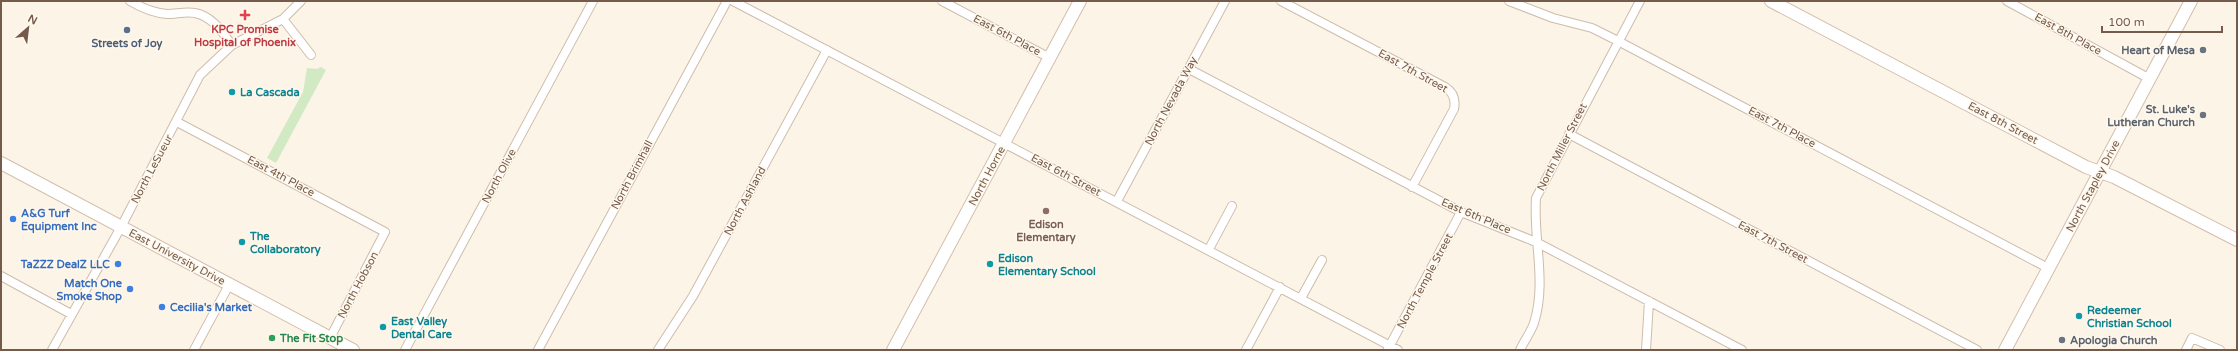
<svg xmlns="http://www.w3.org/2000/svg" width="2238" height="351" font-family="'Varela Round',sans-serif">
<rect width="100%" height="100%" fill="#fcf4e6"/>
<path fill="#d2eac4" d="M 321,67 L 326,70 L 276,163 L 267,158 L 303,92 L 307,68 L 317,69 Z"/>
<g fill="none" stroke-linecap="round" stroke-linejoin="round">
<g stroke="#cebcac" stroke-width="10">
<path id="street" d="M 130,1 C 142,8 153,13 167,14 C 176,14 187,11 195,13 C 212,16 223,33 232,45
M 733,1 L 1398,350
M 942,1 L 1050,58
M 1281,1 L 1445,87 C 1453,92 1456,99 1454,109 L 1412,187
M 1509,1 L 1553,18 L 1592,28 L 1618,41 L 2048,268
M 2007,1 L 2150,79
M 283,19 L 311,55
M 1189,69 L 1461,212 L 1536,242 L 1742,350
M 177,122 L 385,232 L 330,338
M 1569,134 L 1977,350
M 1117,201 L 1225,1
M 1209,249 L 1232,206
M 1,276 L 71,314
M 1301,298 L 1322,260
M 1388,349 L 1461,212
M 52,350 L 121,227 L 200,75 L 232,45 L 283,19 L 301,1
M 194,350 L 229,285
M 405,350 L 593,1
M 538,350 L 727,1
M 658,350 L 693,296 L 827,50
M 1246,350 L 1280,287
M 1520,350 C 1524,341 1531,332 1534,323 C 1547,282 1533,240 1536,198 L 1640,1
M 1646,350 L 1649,301
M 2186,350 L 2192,338 L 2220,350"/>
</g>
<g stroke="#d3beac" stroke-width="14">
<path id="secondary" d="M 1771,1 L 2086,167 L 2114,177 L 2237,240
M 1,163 L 353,350
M 893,350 L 1080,1
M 2005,350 L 2191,1"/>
</g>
<use href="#street" stroke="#fff" stroke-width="8"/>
<use href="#secondary" stroke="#fff" stroke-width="12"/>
</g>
<path fill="#e0444e" stroke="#fff8ec" stroke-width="1.5" d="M243 9h4v4h4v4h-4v4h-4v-4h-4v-4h4z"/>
<circle fill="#5c6f8a" stroke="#fff8ec" stroke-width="1.5" cx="127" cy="30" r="4"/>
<g fill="#6b7280" stroke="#fff8ec" stroke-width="1.5">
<circle cx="2203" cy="50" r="4"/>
<circle cx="2203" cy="115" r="4"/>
<circle cx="2062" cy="340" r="4"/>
</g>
<g fill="#0f9aa8" stroke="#fff8ec" stroke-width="1.5">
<circle cx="232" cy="92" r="4"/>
<circle cx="242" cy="242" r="4"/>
<circle cx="990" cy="264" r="4"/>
<circle cx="2079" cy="316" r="4"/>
<circle cx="383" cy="327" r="4"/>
</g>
<circle fill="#8d6e63" stroke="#fff8ec" stroke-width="1.5" cx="1046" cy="211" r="4"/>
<g fill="#3f7fe0" stroke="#fff8ec" stroke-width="1.5">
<circle cx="13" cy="219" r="4"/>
<circle cx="118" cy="264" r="4"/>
<circle cx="130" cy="289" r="4"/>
<circle cx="162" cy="307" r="4"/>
</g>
<circle fill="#2e9e5b" stroke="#fff8ec" stroke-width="1.5" cx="272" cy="338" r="4"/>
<g text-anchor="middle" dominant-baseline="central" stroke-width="3" stroke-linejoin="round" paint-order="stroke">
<g font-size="11" font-weight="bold" fill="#be3a42" stroke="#fff8ec">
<text x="245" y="29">KPC Promise<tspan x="245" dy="13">Hospital of Phoenix</tspan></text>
</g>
<g font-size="11" fill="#755b4b" stroke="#fff8ec">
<text transform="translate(2068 34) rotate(29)">East 8th Place</text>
<text transform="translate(1007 35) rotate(28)">East 6th Place</text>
<text transform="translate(1413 71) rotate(29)">East 7th Street</text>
<text transform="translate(1171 101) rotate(-62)">North Nevada Way</text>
<text transform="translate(2003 123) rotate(28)">East 8th Street</text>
<text transform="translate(1782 127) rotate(28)">East 7th Place</text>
<text transform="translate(1562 147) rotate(-63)">North Miller Street</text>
<text transform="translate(152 169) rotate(-62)">North LeSueur</text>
<text transform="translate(632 175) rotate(-62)">North Brimhall</text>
<text transform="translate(1066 175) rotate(28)">East 6th Street</text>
<text transform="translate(281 176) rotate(28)">East 4th Place</text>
<text transform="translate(499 176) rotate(-62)">North Olive</text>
<text transform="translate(987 176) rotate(-62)">North Horne</text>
<text transform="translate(2093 186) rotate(-62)">North Stapley Drive</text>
<text transform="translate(745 201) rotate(-62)">North Ashland</text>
<text transform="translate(1476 216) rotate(23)">East 6th Place</text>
<text transform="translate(1773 242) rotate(28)">East 7th Street</text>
<text transform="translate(177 257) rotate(28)">East University Drive</text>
<text transform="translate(1425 281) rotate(-62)">North Temple Street</text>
<text transform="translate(358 285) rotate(-62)">North Hobson</text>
</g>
<g font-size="11" font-weight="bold" fill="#4e5e75" stroke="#fff8ec">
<text x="127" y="43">Streets of Joy</text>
</g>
<g font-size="11" font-weight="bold" fill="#5b616d" stroke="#fff8ec" text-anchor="end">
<text x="2195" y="50">Heart of Mesa</text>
<text x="2195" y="109">St. Luke's<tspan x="2195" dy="13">Lutheran Church</tspan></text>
<text x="2070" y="340" text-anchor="start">Apologia Church</text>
</g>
<g font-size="11" font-weight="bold" fill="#0d838f" stroke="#fff8ec" text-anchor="start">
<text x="240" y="92">La Cascada</text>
<text x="250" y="236">The<tspan x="250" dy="13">Collaboratory</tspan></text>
<text x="998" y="258">Edison<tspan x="998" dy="13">Elementary School</tspan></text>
<text x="2087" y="310">Redeemer<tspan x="2087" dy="13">Christian School</tspan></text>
<text x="391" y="321">East Valley<tspan x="391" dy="13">Dental Care</tspan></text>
</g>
<g font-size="11" font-weight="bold" fill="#366cbe" stroke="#fff8ec" text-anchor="start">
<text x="21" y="213">A&amp;G Turf<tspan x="21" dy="13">Equipment Inc</tspan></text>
<text x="110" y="264" text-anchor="end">TaZZZ DealZ LLC</text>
<text x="122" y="283" text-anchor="end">Match One<tspan x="122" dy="13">Smoke Shop</tspan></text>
<text x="170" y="307">Cecilia's Market</text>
</g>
<g font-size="11" font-weight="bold" fill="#785e54" stroke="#fff8ec">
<text x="1046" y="224">Edison<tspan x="1046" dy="13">Elementary</tspan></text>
</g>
<g font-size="11" font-weight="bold" fill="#27864d" stroke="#fff8ec" text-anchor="start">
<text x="280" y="338">The Fit Stop</text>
</g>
</g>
<rect width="2238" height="351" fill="none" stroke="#755b4b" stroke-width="4"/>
<g transform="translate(28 28) rotate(28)" stroke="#fff8ec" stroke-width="3" paint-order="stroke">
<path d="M0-3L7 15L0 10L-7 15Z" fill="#755b4b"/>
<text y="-6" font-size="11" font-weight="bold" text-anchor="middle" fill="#755b4b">N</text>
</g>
<path d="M2102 26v6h120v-6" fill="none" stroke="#755b4b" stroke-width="2"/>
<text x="2108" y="26" font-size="12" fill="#755b4b" stroke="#fff8ec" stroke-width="3" paint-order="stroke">100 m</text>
</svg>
